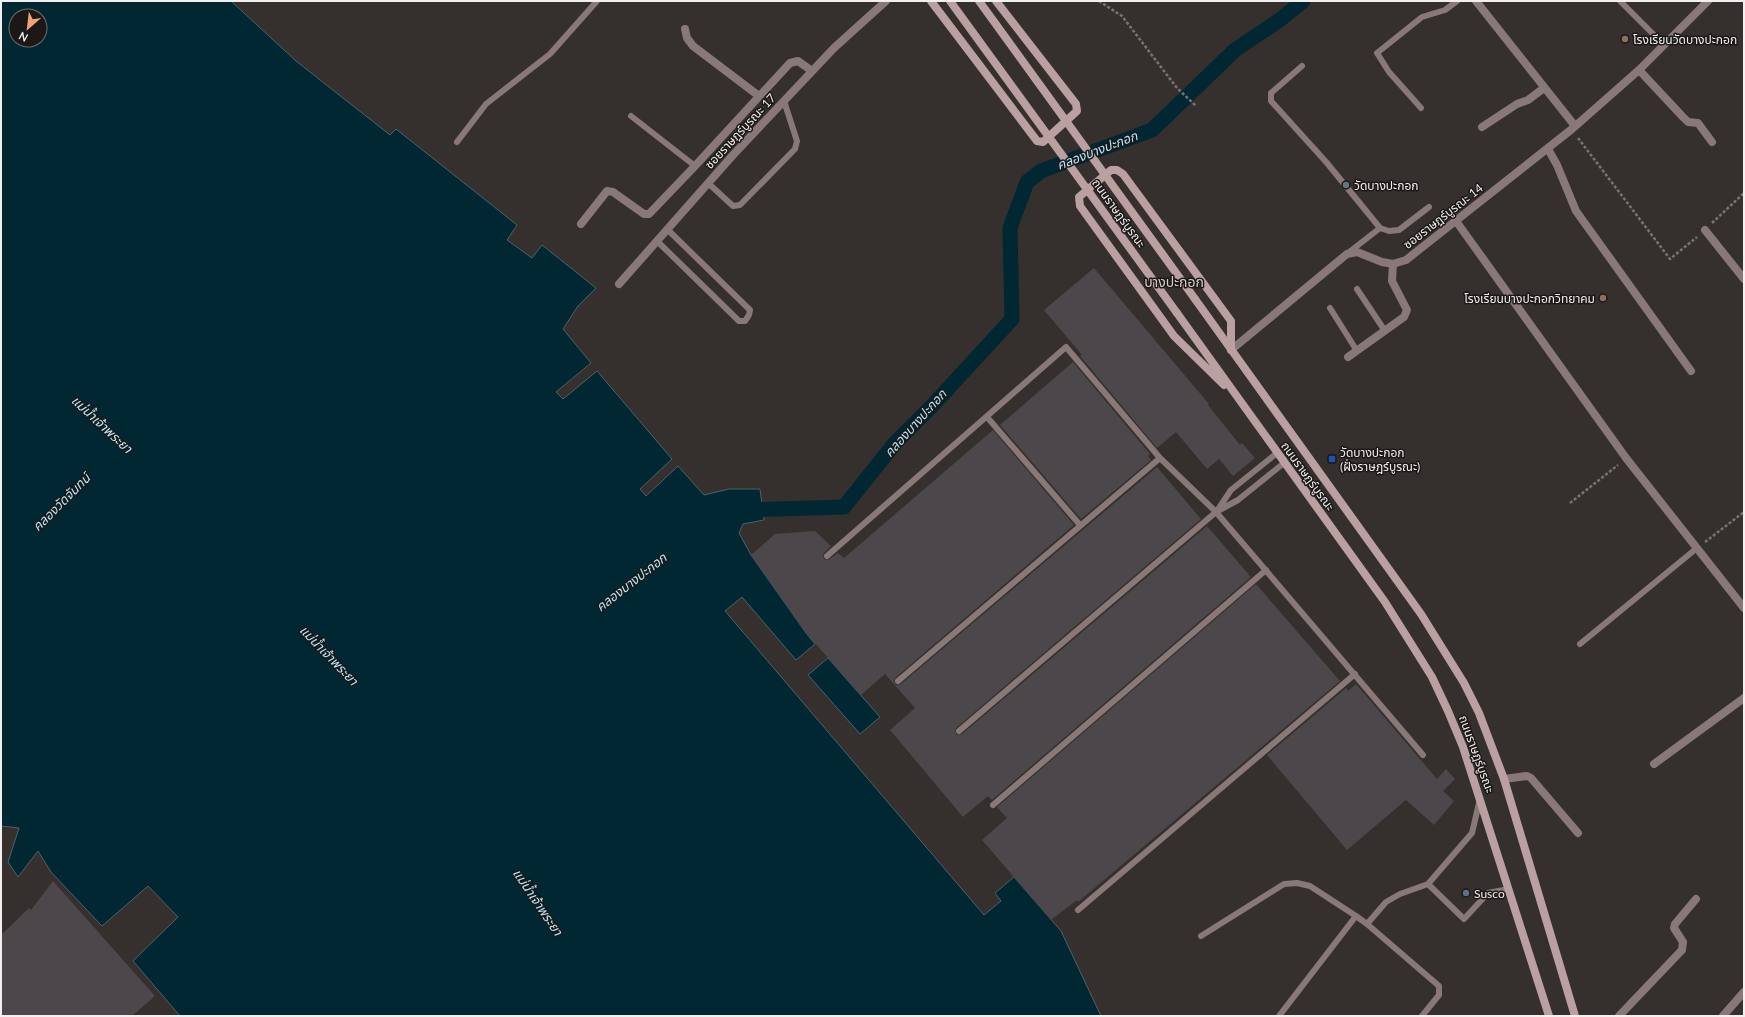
<svg xmlns="http://www.w3.org/2000/svg" width="1745" height="1017" font-family="Lato,'Noto Sans Thai',sans-serif">
<rect width="100%" height="100%" fill="#35302d"/>
<path fill="#012733" stroke="#4a636b" fill-rule="evenodd" d="M 1,1 L 231,1 L 296,61 L 390,135 L 396,129 L 517,225 L 507,240 L 532,258 L 542,245 L 596,288 L 578,306 L 563,329 L 591,363 L 556,392 L 563,399 L 597,371 L 672,459 L 640,489 L 646,496 L 678,466 L 704,495 L 729,489 L 760,489 L 764,520 L 743,524 L 739,533 L 751,555 L 806,633 L 815,644 L 796,660 L 742,597 L 725,611 L 984,915 L 1001,901 L 995,893 L 1014,877 L 1061,931 L 1101,1016 L 180,1016 L 133,961 L 178,917 L 148,886 L 102,926 L 51,872 L 38,851 L 18,877 L 8,862 L 19,828 L 1,826 ZM 16,16 L 40,16 L 40,40 L 16,40 Z
M 828,658 L 880,717 L 860,734 L 808,675 Z"/>
<g fill="none" stroke-linecap="round" stroke-linejoin="round">
<path stroke="#012733" stroke-width="15" d="M 743,510 L 844,507 L 895,443 L 933,405 L 1012,319 L 1010,228 L 1027,182 L 1041,171 L 1152,130 L 1235,50 L 1281,19 L 1303,1"/>
</g>
<path fill="#4b474b" d="M 1094,268 L 1209,404 L 1208,405 L 1240,445 L 1242,443 L 1255,458 L 1233,476 L 1219,459 L 1207,469 L 1176,432 L 1157,448 L 1080,356 L 1082,355 L 1044,310 Z
M 1073,362 L 1150,454 L 1148,456 L 1151,460 L 1081,519 L 1000,425 Z
M 993,430 L 1074,525 L 895,678 L 894,681 L 896,685 L 901,684 L 1157,467 L 1201,519 L 956,728 L 955,731 L 957,735 L 962,734 L 1207,526 L 1251,577 L 992,800 L 988,796 L 963,817 L 890,730 L 915,708 L 885,674 L 861,695 L 806,633 L 751,555 L 775,534 L 815,531 L 831,546 L 823,554 L 824,559 L 828,560 L 838,553 L 844,558 Z
M 1256,584 L 1340,681 L 1078,902 L 1077,900 L 1051,920 L 982,840 L 1007,818 L 997,807 Z
M 1356,684 L 1437,779 L 1446,769 L 1455,779 L 1443,791 L 1454,801 L 1434,825 L 1406,800 L 1347,850 L 1267,755 L 1346,688 L 1348,691 Z
M 53,881 L 155,996 L 132,1016 L 1,1016 L 1,935 L 29,908 L 31,910 Z"/>
<g fill="none" stroke-linecap="round" stroke-linejoin="round">
<path stroke="#797472" stroke-width="2.5" stroke-dasharray="3 2" stroke-linecap="butt" d="M 1099,1 L 1122,16 L 1177,88 L 1196,106
M 1578,138 L 1670,259 L 1697,237
M 1712,223 L 1744,193
M 1570,503 L 1618,465
M 1705,542 L 1744,512"/>
<path stroke="#897878" stroke-width="6" d="M 1620,1 L 1664,45
M 1302,66 L 1271,93 L 1271,101 L 1327,163 L 1380,228 L 1348,253
M 1421,108 L 1389,72 L 1377,53 L 1422,17 L 1445,10 L 1457,1
M 631,116 L 695,166
M 457,142 L 486,104 L 550,54 L 597,1
M 708,183 L 733,206 L 740,205 L 795,149 L 797,141 L 784,101
M 1380,228 L 1389,231 L 1399,230 L 1429,207
M 657,241 L 739,321 L 745,321 L 749,315 L 750,310 L 667,229
M 1357,289 L 1385,331
M 1330,308 L 1357,351
M 987,417 L 1080,525
M 1217,511 L 1231,490 L 1277,453
M 827,556 L 1066,347 L 1160,458 L 1216,512 L 1423,755
M 1580,644 L 1697,548
M 898,681 L 1160,458
M 959,731 L 1216,512 L 1238,500 L 1284,463
M 993,805 L 1266,570
M 1428,884 L 1464,919 L 1488,893 L 1509,889
M 1078,910 L 1355,674
M 1367,924 L 1386,902 L 1400,894 L 1428,884 L 1472,833 L 1480,799
M 1201,936 L 1284,884 L 1297,883 L 1310,886 L 1356,916 L 1367,924 L 1439,986 L 1439,995 L 1422,1016
M 1279,1016 L 1356,916"/>
<path stroke="#897878" stroke-width="8" d="M 1476,1 L 1575,126
M 685,29 L 687,38 L 693,46 L 759,96
M 1639,70 L 1682,116 L 1688,122 L 1698,123 L 1712,142
M 1482,127 L 1517,104 L 1528,100 L 1544,88
M 1548,149 L 1557,165 L 1576,211 L 1691,371
M 1456,221 L 1626,458 L 1744,608
M 581,224 L 607,191 L 613,192 L 644,214 L 649,214 L 695,166 L 790,63 L 798,61 L 812,71
M 1705,230 L 1744,279
M 619,284 L 733,155 L 834,48 L 886,1
M 1231,350 L 1347,254 L 1357,252 L 1382,262 L 1393,264 L 1406,260 L 1572,129 L 1639,70 L 1708,1
M 1348,357 L 1404,317 L 1407,310 L 1392,281 L 1393,264
M 1654,764 L 1744,698
M 1504,779 L 1527,776 L 1531,778 L 1578,833
M 1619,1016 L 1682,950 L 1683,942 L 1674,928 L 1675,924 L 1696,899
M 1723,1016 L 1744,992"/>
<path stroke="#baa0a1" stroke-width="8" d="M 931,1 L 1037,141 L 1043,142 L 1077,111 L 1076,104 L 996,1
M 1195,299 L 1421,614 L 1464,683 L 1479,713 L 1504,779 L 1575,1016
M 1177,313 L 1385,602 L 1432,677 L 1448,711 L 1463,747 L 1549,1016
M 1224,385 L 1174,336 L 1080,206 L 1079,197 L 1111,170 L 1117,170 L 1123,174 L 1231,321 L 1231,350"/>
<path stroke="#baa0a1" stroke-width="8" d="M 950,1 L 1177,313
M 979,1 L 1195,299"/>
</g>
<g fill="#8d6e63" stroke="#1b1817" stroke-width="1.5">
<circle cx="1625" cy="39" r="4"/>
<circle cx="1603" cy="298" r="4"/>
</g>
<circle fill="#6b7280" stroke="#1b1817" stroke-width="1.5" cx="1346" cy="185" r="4"/>
<rect fill="#1a4fb4" stroke="#1b1817" stroke-width="1.5" x="1328" y="455" width="8" height="8" rx="2"/>
<circle fill="#5c6f8a" stroke="#1b1817" stroke-width="1.5" cx="1466" cy="893" r="4"/>
<g text-anchor="middle" dominant-baseline="central" stroke-width="3" stroke-linejoin="round" paint-order="stroke">
<g font-size="12" fill="#f3efee" stroke="#1b1817" text-anchor="start">
<text x="1633" y="39">โรงเรียนวัดบางปะกอก</text>
<text x="1354" y="185">วัดบางปะกอก</text>
<text x="1595" y="298" text-anchor="end">โรงเรียนบางปะกอกวิทยาคม</text>
<text x="1340" y="452">วัดบางปะกอก<tspan x="1340" dy="14">(ฝั่งราษฎร์บูรณะ)</tspan></text>
<text x="1474" y="893">Susco</text>
</g>
<g font-size="12" fill="#f3efee" stroke="#1b1817">
<text transform="translate(740 131) rotate(-47)">ซอยราษฎร์บูรณะ 17</text>
<text transform="translate(1119 213) rotate(54)">ถนนราษฎร์บูรณะ</text>
<text transform="translate(1443 216) rotate(-38)">ซอยราษฎร์บูรณะ 14</text>
<text transform="translate(1308 476) rotate(54)">ถนนราษฎร์บูรณะ</text>
<text transform="translate(1477 754) rotate(70)">ถนนราษฎร์บูรณะ</text>
</g>
<g font-size="13" font-style="italic" fill="#b3e8fd" stroke="#1b1817">
<text transform="translate(1097 150) rotate(-21)">คลองบางปะกอก</text>
<text transform="translate(915 423) rotate(-48)">คลองบางปะกอก</text>
<text transform="translate(102 424) rotate(43)">แม่น้ำเจ้าพระยา</text>
<text transform="translate(61 502) rotate(-45)">คลองวัดจันทน์</text>
<text transform="translate(631 582) rotate(-38)">คลองบางปะกอก</text>
<text transform="translate(329 655) rotate(46)">แม่น้ำเจ้าพระยา</text>
<text transform="translate(538 902) rotate(56)">แม่น้ำเจ้าพระยา</text>
</g>
<g font-size="14" fill="#d4cdca" stroke="#1b1817">
<text x="1174" y="281">บางปะกอก</text>
</g>
</g>
<rect width="1745" height="1017" fill="none" stroke="#f3efee" stroke-width="4"/>
<g transform="translate(28 28) rotate(208)"><circle r="19" fill="#1b1817" stroke="#716e6d"/>
<path d="M0-3L7 15L0 10L-7 15Z" fill="#efa377"/>
<text y="-6" font-size="11" font-weight="bold" text-anchor="middle" fill="#f3efee">N</text>
</g>
</svg>
